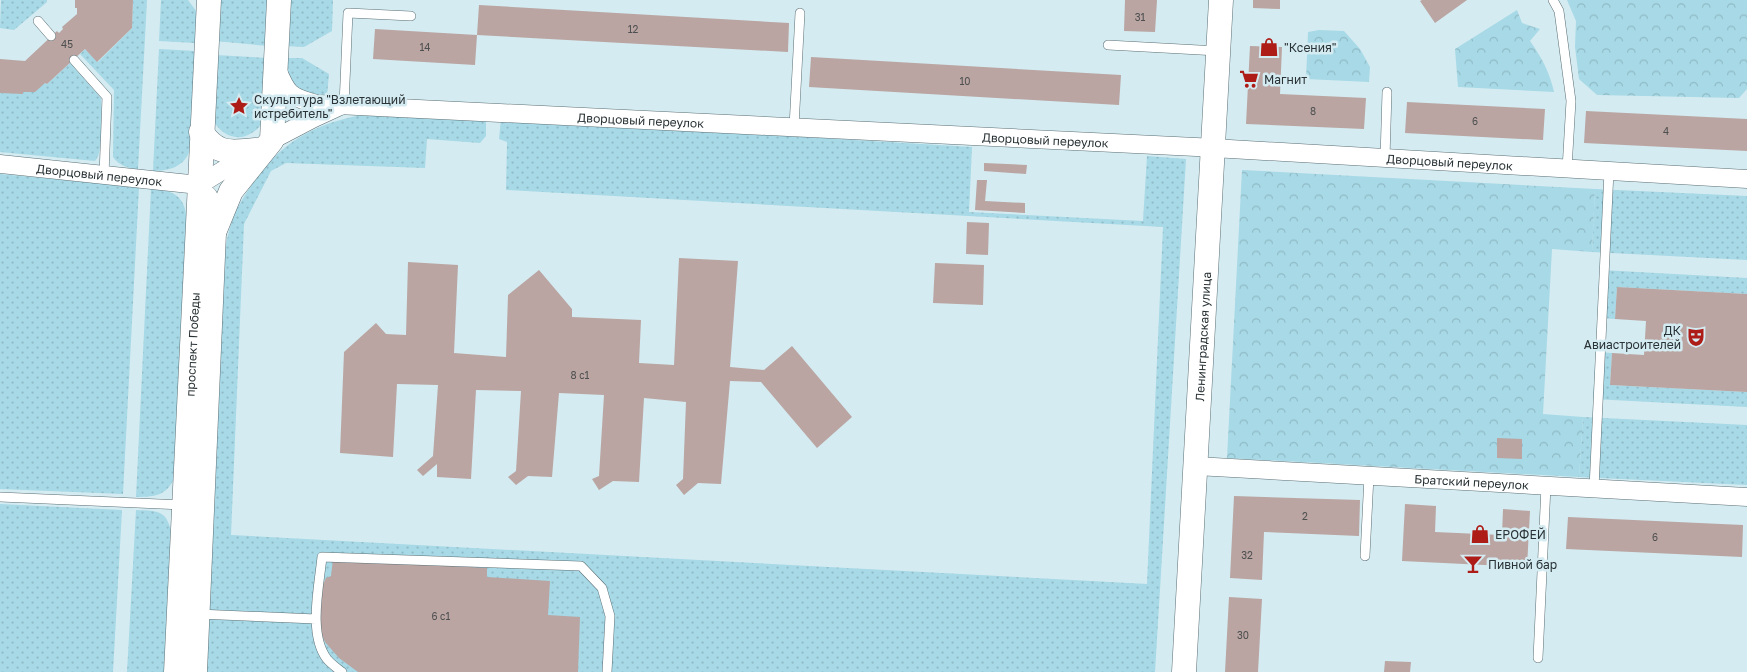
<svg xmlns="http://www.w3.org/2000/svg" width="1747" height="672" font-family="'Golos Text',sans-serif">
<defs>
<pattern id="green-dots" width="8" height="8" patternUnits="userSpaceOnUse" patternTransform="scale(1.25)"><rect width="8" height="8" fill="#a7d9e6"/><path d="M2 2h.1M6 6h.1" fill="none" stroke="#90bbc6" stroke-width="1.8" stroke-linecap="round"/></pattern>
<pattern id="forest-crowns" width="20" height="18" patternUnits="userSpaceOnUse" patternTransform="scale(1.25)"><rect width="20" height="18" fill="#a7d9e6"/><path d="M2 6a3 3 0 1 1 6 0M12 15a3 3 0 1 1 6 0" fill="none" stroke="#90bbc6"/></pattern>
</defs>
<rect width="100%" height="100%" fill="#d4ebf1"/>
<path fill="url(#green-dots)" d="M 1,0 L 47,0 L 47,2 L 14,30 L 0,28 Z
M 133,0 L 147,0 L 138,169 C 129,169 118,165 113,157 L 114,90 L 80,54 L 85,49 L 98,62 L 132,28 Z
M 161,0 L 188,0 L 197,12 L 195,43 L 159,41 Z
M 217,0 L 270,0 L 268,46 L 215,41 Z
M 287,0 L 333,0 L 332,31 L 304,47 L 285,46 Z
M 159,49 L 195,51 L 190,150 C 184,167 169,171 153,171 Z
M 215,55 L 268,58 L 263,122 C 249,143 225,142 213,120 Z
M 285,58 L 302,58 L 329,74 L 327,96 C 301,95 288,85 285,58 Z
M 70,63 L 101,98 C 101,112 104,152 95,161 L 0,152 L 0,93 L 23,92 L 45,83 L 47,84 Z
M 380,112 L 486,118 L 486,136 L 480,143 L 427,139 L 425,168 L 286,163 L 271,171 L 244,224 L 231,535 L 1147,584 L 1163,227 L 506,190 L 507,142 L 499,139 L 501,119 L 972,147 L 969,212 L 1143,221 L 1147,156 L 1186,159 L 1155,672 L 204,672 L 223,261 C 226,246 228,230 234,216 C 237,207 244,197 249,189 C 281,138 322,120 380,112 Z
M 0,174 L 139,187 L 123,494 L 0,489 Z
M 151,189 C 174,190 185,196 187,220 L 176,474 C 168,495 157,497 136,497 Z
M 1595,189 L 1747,196 L 1747,260 L 1592,252 Z
M 1601,270 L 1747,278 L 1747,294 L 1617,287 L 1615,319 L 1599,318 Z
M 1596,352 L 1612,353 L 1610,385 L 1747,392 L 1747,407 L 1593,399 Z
M 1583,417 L 1747,425 L 1747,485 L 1579,477 Z
M 0,504 L 122,510 L 113,672 L 0,672 Z
M 136,510 C 159,511 167,510 172,535 L 167,672 L 127,672 Z"/>
<path fill="url(#forest-crowns)" d="M 1567,0 L 1747,0 L 1747,89 L 1739,98 L 1597,95 L 1579,79 L 1575,47 L 1576,21 Z
M 1517,10 L 1522,23 L 1540,29 L 1530,41 C 1541,56 1550,73 1554,92 L 1458,87 L 1455,49 Z
M 1319,30 L 1344,31 L 1360,49 L 1370,67 L 1369,82 L 1306,79 L 1308,32 Z
M 1242,170 L 1595,189 L 1592,252 L 1552,249 L 1543,414 L 1583,417 L 1579,477 L 1227,458 Z"/>
<path fill="#baa5a2" d="M 75,0 L 133,0 L 132,28 L 97,62 L 85,49 L 47,84 L 45,83 L 35,92 L 23,92 L 23,94 L 0,93 L 0,59 L 25,61 L 57,31 L 59,33 L 63,29 L 62,27 L 77,14 L 77,8 L 75,8 Z
M 1125,0 L 1157,0 L 1155,32 L 1124,31 Z
M 1253,0 L 1280,0 L 1280,9 L 1253,8 Z
M 1422,0 L 1467,0 L 1435,23 L 1420,1 Z
M 479,5 L 789,23 L 788,52 L 477,35 Z
M 375,29 L 477,35 L 475,65 L 373,59 Z
M 1250,46 L 1282,47 L 1280,94 L 1366,98 L 1364,129 L 1246,124 Z
M 811,57 L 1121,75 L 1119,105 L 809,87 Z
M 1407,102 L 1545,109 L 1543,140 L 1405,133 Z
M 1586,111 L 1747,119 L 1747,151 L 1584,143 Z
M 984,163 L 1027,165 L 1026,174 L 984,171 Z
M 977,180 L 987,180 L 985,201 L 1025,203 L 1025,213 L 975,210 Z
M 967,222 L 989,223 L 988,255 L 966,254 Z
M 679,258 L 738,261 L 730,367 L 764,370 L 792,346 L 852,417 L 817,448 L 761,382 L 730,381 L 721,484 L 698,483 L 684,495 L 676,485 L 683,479 L 686,402 L 644,398 L 639,482 L 613,481 L 599,490 L 592,479 L 599,476 L 604,395 L 559,393 L 552,477 L 528,476 L 516,485 L 508,477 L 516,471 L 521,391 L 476,390 L 471,479 L 437,477 L 437,464 L 423,476 L 417,470 L 433,456 L 438,385 L 397,384 L 393,457 L 340,453 L 344,352 L 376,323 L 386,334 L 406,335 L 408,262 L 458,265 L 454,353 L 506,357 L 508,295 L 539,270 L 572,309 L 572,317 L 641,320 L 639,363 L 674,365 Z
M 935,263 L 984,265 L 983,305 L 933,303 Z
M 1617,287 L 1747,294 L 1747,392 L 1610,385 L 1612,353 L 1644,355 L 1646,321 L 1615,319 Z
M 1497,438 L 1522,439 L 1522,459 L 1497,458 Z
M 1234,496 L 1360,500 L 1359,536 L 1264,532 L 1262,580 L 1230,578 Z
M 1405,504 L 1436,506 L 1435,532 L 1502,535 L 1503,509 L 1530,511 L 1527,567 L 1402,561 Z
M 1568,517 L 1743,525 L 1742,557 L 1566,549 Z
M 333,559 L 487,568 L 487,577 L 550,581 L 548,615 L 580,617 L 578,672 L 358,672 L 339,658 L 325,642 L 318,626 L 319,593 L 326,578 L 331,576 Z
M 1229,597 L 1262,599 L 1258,672 L 1225,672 Z
M 1385,661 L 1411,662 L 1410,672 L 1384,672 Z"/>
<g fill="none" stroke-linecap="round" stroke-linejoin="round">
<g stroke="#5b6f75" stroke-width="10">
<path id="service" d="M 1553,0 L 1559,11 L 1571,101 L 1567,169
M 38,21 L 51,36
M 1108,45 L 1218,51
M 74,60 L 107,97 L 104,175
M 344,105 L 348,13 L 411,16
M 794,127 L 800,13
M 1385,158 L 1387,92
M 1594,488 L 1609,171
M 0,497 L 183,505
M 1365,556 L 1369,476
M 198,614 L 316,619
M 1538,658 L 1546,486
M 342,672 C 337,668 331,664 327,659 C 308,634 319,587 322,557 L 581,566 L 602,588 L 610,616 L 607,672"/>
</g>
<g stroke="#5b6f75" stroke-width="19">
<g id="minor">
<path id="s1" d="M 277,69 C 287,94 290,97 317,104 L 1196,147 L 1747,179"/>
<path id="s2" d="M 0,164 L 199,185 L 272,140 L 314,118 L 340,106"/>
<path id="s3" d="M 1196,466 L 1747,497"/>
</g>
</g>
<g stroke="#5b6f75" stroke-width="25">
<g id="secondary">
<path d="M 201,132 C 218,156 230,152 256,150"/>
<path d="M 215,230 L 231,191 L 272,140 L 279,0"/>
<path id="s4" d="M 176,672 L 209,0"/>
<path d="M 195,672 L 214,233 L 210,206 L 206,198"/>
<path id="s5" d="M 1184,672 L 1221,0"/>
</g>
</g>
<use href="#service" stroke="#fff" stroke-width="9"/>
<use href="#minor" stroke="#fff" stroke-width="18"/>
<use href="#secondary" stroke="#fff" stroke-width="24"/>
</g>
<defs>
<g id="shop-bare" transform="scale(1.5)"><path d="M-5-2.5h2.3a2.7 3.5 0 0 1 5.4 0H5L5.5 6h-11ZM-1.5-2.5h3a1.5 2.3 0 0 0-3 0Z" fill="#ad1c17" stroke="#d4ebf1" stroke-width="2.5" paint-order="stroke"/></g>
<g id="supermarket-bare" transform="scale(1.5)"><path d="M-6-5.5h2.5l.6 2H6L4.5 2H-2.5L-4.4-4H-6ZM-1.5 3.2a1.3 1.3 0 1 0 .1 0ZM3 3.2a1.3 1.3 0 1 0 .1 0Z" fill="#ad1c17" stroke="#d4ebf1" stroke-width="2.5" paint-order="stroke"/></g>
<g id="sight-bare" transform="scale(1.5)"><path d="M0-6L1.8-2.2L6-1.7L2.9 1.2L3.7 5.4L0 3.3L-3.7 5.4L-2.9 1.2L-6-1.7L-1.8-2.2Z" fill="#ad1c17" stroke="#d4ebf1" stroke-width="2.5" paint-order="stroke"/></g>
<g id="theatre-bare" transform="scale(1.5)"><path d="M-5-5.5Q0-4 5-5.5V0Q5 5 0 6Q-5 5-5 0ZM-3.3-2.5H-1v1.5H-3.3ZM1-2.5H3.3v1.5H1ZM-2.8 1Q0 5.5 2.8 1Z" fill="#ad1c17" stroke="#d4ebf1" stroke-width="2.5" paint-order="stroke"/></g>
<g id="bar-bare" transform="scale(1.5)"><path d="M-6-5H6L.8 .8V4.5H3.5V6h-7V4.5H-.8V.8Z" fill="#ad1c17" stroke="#d4ebf1" stroke-width="2.5" paint-order="stroke"/></g>
</defs>
<g fill-rule="evenodd">
<use href="#shop-bare" x="1269" y="47"/>
<use href="#supermarket-bare" x="1249" y="79"/>
<use href="#sight-bare" x="239" y="106"/>
<use href="#theatre-bare" x="1696" y="337"/>
<use href="#shop-bare" x="1480" y="534"/>
<use href="#bar-bare" x="1473" y="564"/>
</g>
<g text-anchor="middle" dominant-baseline="central" stroke-width="5" stroke-linejoin="round" paint-order="stroke">
<g font-size="10" fill="#4d4f50">
<text x="1140" y="17">31</text>
<text x="633" y="29">12</text>
<text x="67" y="44">45</text>
<text x="425" y="47">14</text>
<text x="965" y="81">10</text>
<text x="1313" y="111">8</text>
<text x="1475" y="121">6</text>
<text x="1666" y="131">4</text>
<text x="580" y="375">8 с1</text>
<text x="1305" y="516">2</text>
<text x="1655" y="537">6</text>
<text x="1247" y="555">32</text>
<text x="441" y="616">6 с1</text>
<text x="1243" y="635">30</text>
</g>
<g font-size="12" fill="#293235" stroke="#d4ebf1" text-anchor="start">
<text x="1284" y="47">"Ксения"</text>
<text x="1264" y="79">Магнит</text>
<text x="254" y="99">Скульптура "Взлетающий<tspan x="254" dy="14">истребитель"</tspan></text>
<text x="1681" y="330" text-anchor="end">ДК<tspan x="1681" dy="14">Авиастроителей</tspan></text>
<text x="1495" y="534">ЕРОФЕЙ</text>
<text x="1488" y="564">Пивной бар</text>
</g>
<g font-size="12" fill="#293235" stroke="#d4ebf1">
<text stroke="none"><textPath href="#s1" startOffset="381">Дворцовый переулок</textPath></text>
<text stroke="none"><textPath href="#s1" startOffset="786">Дворцовый переулок</textPath></text>
<text stroke="none"><textPath href="#s1" startOffset="1191">Дворцовый переулок</textPath></text>
<text stroke="none"><textPath href="#s2" startOffset="100">Дворцовый переулок</textPath></text>
<text stroke="none"><textPath href="#s5" startOffset="336">Ленинградская улица</textPath></text>
<text stroke="none"><textPath href="#s4" startOffset="328">проспект Победы</textPath></text>
<text stroke="none"><textPath href="#s3" startOffset="276">Братский переулок</textPath></text>
</g>
</g>
</svg>
